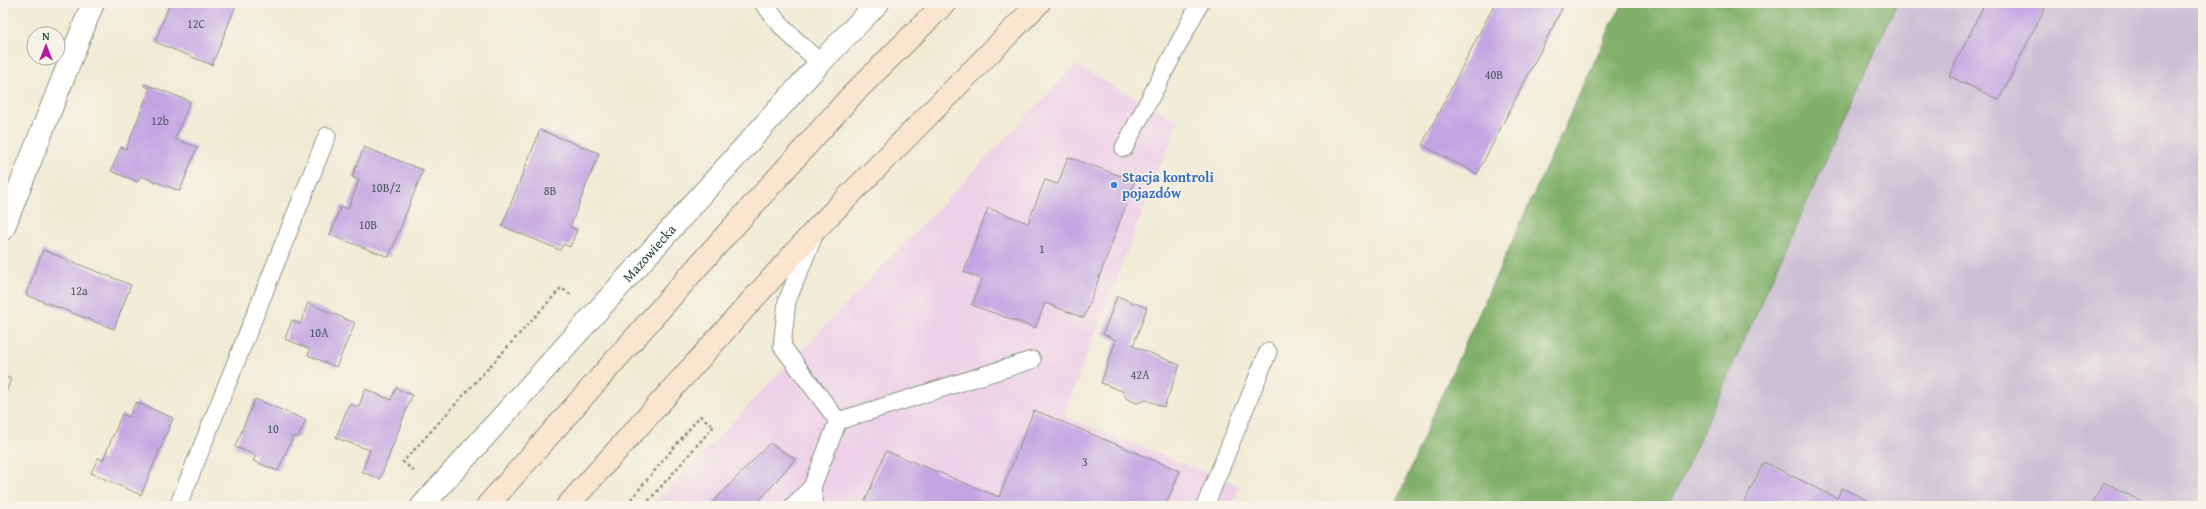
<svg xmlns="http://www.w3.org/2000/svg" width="2206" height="509" font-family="'Gentium Book Plus',serif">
<rect width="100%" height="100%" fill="#f7f3e8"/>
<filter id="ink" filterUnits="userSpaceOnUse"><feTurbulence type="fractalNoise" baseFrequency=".025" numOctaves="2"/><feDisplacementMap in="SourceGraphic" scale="8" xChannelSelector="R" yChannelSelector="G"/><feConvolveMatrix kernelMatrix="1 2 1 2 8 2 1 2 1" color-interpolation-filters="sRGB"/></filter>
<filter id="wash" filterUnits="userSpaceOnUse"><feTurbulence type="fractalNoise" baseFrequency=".012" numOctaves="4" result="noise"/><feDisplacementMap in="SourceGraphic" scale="16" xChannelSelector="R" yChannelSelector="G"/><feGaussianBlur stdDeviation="0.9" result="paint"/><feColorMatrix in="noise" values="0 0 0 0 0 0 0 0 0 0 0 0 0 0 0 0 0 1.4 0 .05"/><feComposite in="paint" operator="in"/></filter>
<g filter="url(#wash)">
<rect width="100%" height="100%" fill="#f1ebd5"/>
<path fill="#eed0e8" d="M 1076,65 L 1178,121 L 1063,416 L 1240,486 L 1231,506 L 652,506 Z"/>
<path fill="#ccbed4" d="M 1897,3 L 2203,3 L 2203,506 L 1669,506 Z"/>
<path fill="#80b069" stroke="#50764e" d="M 1624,3 L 1897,3 L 1669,506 L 1395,506 L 1439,401 L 1613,21 Z"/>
<g id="blocks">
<path fill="#c3a4e3" d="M 170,3 L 237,3 L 212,65 L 155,42 Z
M 1495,3 L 1565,3 L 1477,174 L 1422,145 Z
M 1985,3 L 2047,3 L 1999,100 L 1949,76 Z
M 145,84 L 190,101 L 175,139 L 197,147 L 180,191 L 141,176 L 138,182 L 111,171 L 121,147 L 126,149 L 150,88 L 144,86 Z
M 540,130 L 599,153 L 570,227 L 577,230 L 570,247 L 563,244 L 560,250 L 502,226 Z
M 364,147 L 423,170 L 389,257 L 330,235 L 341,206 L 348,209 L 359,180 L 352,177 Z
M 1068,157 L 1135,181 L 1084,318 L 1045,303 L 1035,328 L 972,305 L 982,279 L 964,272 L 988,208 L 1028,223 L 1045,180 L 1058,184 Z
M 43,250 L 131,285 L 114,329 L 26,295 Z
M 1117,296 L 1147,308 L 1133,346 L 1180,365 L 1164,407 L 1147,400 L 1137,403 L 1127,399 L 1122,391 L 1101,383 L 1116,340 L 1103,334 Z
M 308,303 L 355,323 L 336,367 L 308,355 L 310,349 L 285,339 L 292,320 L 300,324 Z
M 3,376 L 11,379 L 3,400 Z
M 396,388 L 412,395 L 380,479 L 362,472 L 370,450 L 336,438 L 349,404 L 359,407 L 365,389 L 391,400 Z
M 255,399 L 306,420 L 298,438 L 293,436 L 278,471 L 253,461 L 256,455 L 235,447 Z
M 136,402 L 173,418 L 141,495 L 91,473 L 98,458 L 103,460 L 122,414 L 129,417 Z
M 1034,410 L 1180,471 L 1166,504 L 1162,503 L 1160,506 L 863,506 L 886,451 L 999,497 Z
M 770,443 L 795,459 L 760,500 L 758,506 L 709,506 Z
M 1764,462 L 1837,498 L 1842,488 L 1869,501 L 1867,506 L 1742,506 Z
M 2104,482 L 2150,506 L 2091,506 Z"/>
</g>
</g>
<g filter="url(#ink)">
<use href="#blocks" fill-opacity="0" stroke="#889484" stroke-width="1"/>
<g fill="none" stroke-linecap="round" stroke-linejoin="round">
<g stroke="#889484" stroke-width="19">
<path id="lane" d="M 763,3 L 784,29 L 820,63
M 1124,148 L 1200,3
M 813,238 L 787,301 L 782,346 L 838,421
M 838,421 L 1032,360
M 812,487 L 815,506
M 178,506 L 327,136
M 793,506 L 812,487 L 838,421
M 1205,506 L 1268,352"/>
</g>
<g stroke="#889484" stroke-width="24">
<g id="street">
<path d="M 3,229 L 93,3"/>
<path id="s1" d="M 422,506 L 820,63 L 878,3"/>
</g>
</g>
<g stroke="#889484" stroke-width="24">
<path id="secondary" d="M 487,506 L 699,265 L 853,94 L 945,3
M 567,506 L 817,228 L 1039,3"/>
</g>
<path stroke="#889484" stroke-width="2.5" stroke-dasharray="3 3" stroke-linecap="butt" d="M 414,471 L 403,462 L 561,288 L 571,295
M 627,504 L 700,416 L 714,426 L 644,506"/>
<use href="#lane" stroke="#fff" stroke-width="17"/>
<use href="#street" stroke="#fff" stroke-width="22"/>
<use href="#secondary" stroke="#fbe5cf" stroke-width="22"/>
</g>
</g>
<circle fill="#3f7fe0" stroke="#f7f3e8" stroke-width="1.5" cx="1114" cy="185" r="4"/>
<g text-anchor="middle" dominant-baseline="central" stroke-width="3" stroke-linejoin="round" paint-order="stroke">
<g font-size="12" fill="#485760">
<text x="196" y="23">12C</text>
<text x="1494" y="74">40B</text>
<text x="160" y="120">12b</text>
<text x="386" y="187">10B/2</text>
<text x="550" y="190">8B</text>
<text x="368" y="224">10B</text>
<text x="1042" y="248">1</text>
<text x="79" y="290">12a</text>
<text x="319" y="332">10A</text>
<text x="1140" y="374">42A</text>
<text x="273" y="428">10</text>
<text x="1085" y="461">3</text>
</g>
<g font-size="14" font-weight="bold" fill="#366cbe" stroke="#f7f3e8" text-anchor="start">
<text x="1122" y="177">Stacja kontroli<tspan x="1122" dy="16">pojazdów</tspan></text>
</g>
<g font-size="14" fill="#1f3d34" stroke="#f7f3e8">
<text stroke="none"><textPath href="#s1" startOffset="340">Mazowiecka</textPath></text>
</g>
</g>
<rect width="2206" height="509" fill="none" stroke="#f7f3e8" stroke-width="16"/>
<g transform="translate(46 46)"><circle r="19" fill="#f7f3e8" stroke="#a1aaa0"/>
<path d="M0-3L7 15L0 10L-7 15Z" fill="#b5179e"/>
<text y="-6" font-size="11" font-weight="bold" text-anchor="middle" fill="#1f3d34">N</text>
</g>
</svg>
